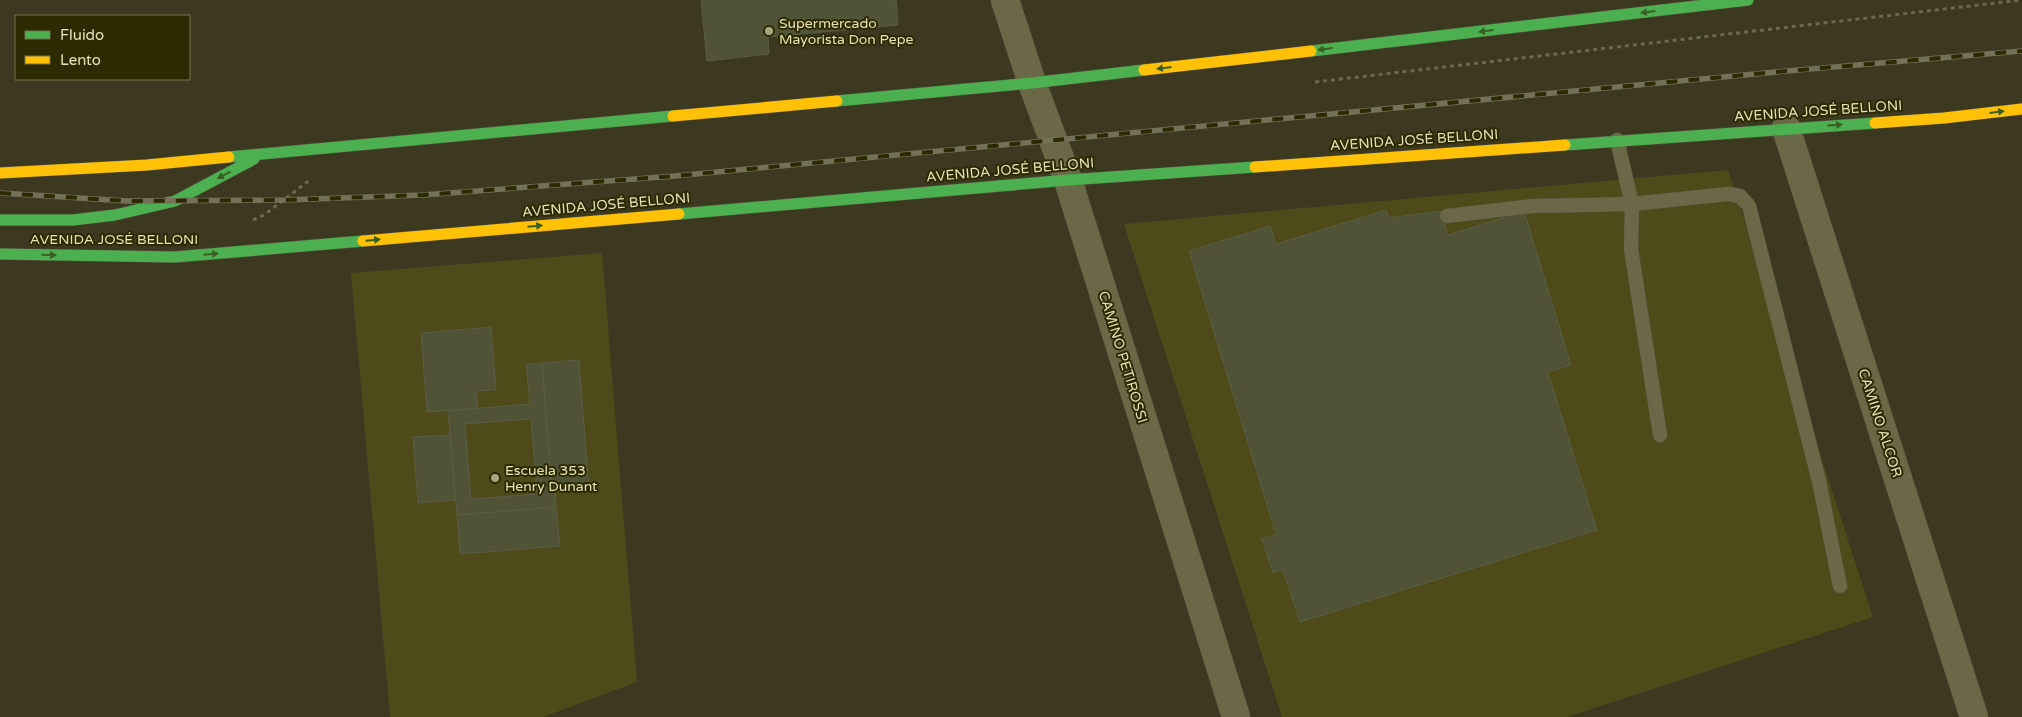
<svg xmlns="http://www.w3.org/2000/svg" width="2022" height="717" font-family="'Varela Round',sans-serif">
<rect width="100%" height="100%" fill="#3c3920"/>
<path fill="#4f4a1a" d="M 1728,170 L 1873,617 L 1567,717 L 1282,717 L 1124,224 Z
M 602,253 L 637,682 L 543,717 L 390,717 L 351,273 Z"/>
<path fill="#505336" stroke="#5a5d42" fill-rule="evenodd" d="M 701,0 L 896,0 L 898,25 L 768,37 L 769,54 L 707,61 Z
M 1386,210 L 1389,218 L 1441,211 L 1448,235 L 1524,211 L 1571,365 L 1548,372 L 1597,530 L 1300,622 L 1283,570 L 1273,573 L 1262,539 L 1276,534 L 1189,251 L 1270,226 L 1276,244 Z
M 491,327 L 496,390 L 476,391 L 478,408 L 427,412 L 421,333 Z
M 579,360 L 589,490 L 552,492 L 542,363 Z
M 542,363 L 552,492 L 555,492 L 556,507 L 457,515 L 448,411 L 530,404 L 526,364 ZM 531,419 L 537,494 L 471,499 L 465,424 Z
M 450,435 L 455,500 L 418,503 L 413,437 Z
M 556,507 L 560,546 L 460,554 L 457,515 Z"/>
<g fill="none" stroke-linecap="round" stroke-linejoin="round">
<g stroke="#56543e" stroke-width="15">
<path id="lane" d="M 1617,140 L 1632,204 L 1728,194 L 1740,196 L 1749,206 L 1819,481 L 1840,586
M 1447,216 L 1533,206 L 1632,204 L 1631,249 L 1660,435"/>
</g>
<g stroke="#56543e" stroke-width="29">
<path id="street" d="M 1005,0 L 1032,83 L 1068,180 L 1236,717
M 1786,128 L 1974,717"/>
</g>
<g stroke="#56543e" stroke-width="12">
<path id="fast" d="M 1311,51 L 1748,0
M 837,101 L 1032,83 L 1144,70
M 1565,145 L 1875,123
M 229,157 L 673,116
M 679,214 L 1068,180 L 1255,167
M 0,220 L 73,220 L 115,215 L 175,201 L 254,159
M 0,254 L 175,257 L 363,241"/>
</g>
<g stroke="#56543e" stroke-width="12">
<path id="slow" d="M 1144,70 L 1311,51
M 673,116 L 837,101
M 1875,123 L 1944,118 L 2022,109
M 1255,167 L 1565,145
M 0,173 L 147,165 L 229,157
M 363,241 L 679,214"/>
</g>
<path stroke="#6b694f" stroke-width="3" stroke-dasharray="4 4" stroke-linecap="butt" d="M 1315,82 L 2022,0
M 253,220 L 264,215 L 311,179"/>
<use href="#lane" stroke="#6b6848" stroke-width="14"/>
<use href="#street" stroke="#6b6848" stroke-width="28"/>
<use href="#fast" stroke="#4caf50" stroke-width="11"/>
<use href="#slow" stroke="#ffc107" stroke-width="11"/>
<g stroke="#737158" stroke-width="5.5">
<path id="rail" d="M 0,193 L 127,201 L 285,200 L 423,195 L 675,176 L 1776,72 L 2022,51"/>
</g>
<use href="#rail" stroke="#2d2903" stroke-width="4" stroke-dasharray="11" stroke-linecap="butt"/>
</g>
<defs><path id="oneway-solid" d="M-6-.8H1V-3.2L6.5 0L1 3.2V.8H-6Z" transform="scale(1.25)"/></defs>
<g fill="#395f22">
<use href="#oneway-solid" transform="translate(1648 12) rotate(173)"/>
<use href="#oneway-solid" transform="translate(1486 31) rotate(173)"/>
<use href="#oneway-solid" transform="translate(1325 49) rotate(173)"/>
<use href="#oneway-solid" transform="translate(1164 68) rotate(173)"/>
<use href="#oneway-solid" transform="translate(1997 112) rotate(-7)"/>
<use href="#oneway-solid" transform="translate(1835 125) rotate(-4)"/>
<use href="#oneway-solid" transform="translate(224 175) rotate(153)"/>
<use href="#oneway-solid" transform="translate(535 226) rotate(-5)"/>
<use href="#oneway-solid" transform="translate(373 240) rotate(-5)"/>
<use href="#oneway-solid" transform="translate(211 254) rotate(-5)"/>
<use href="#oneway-solid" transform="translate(49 255) rotate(1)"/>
</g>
<g fill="#a9a682" stroke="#2d2903" stroke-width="2">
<circle cx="769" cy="31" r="5"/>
<circle cx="495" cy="478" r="5"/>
</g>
<g text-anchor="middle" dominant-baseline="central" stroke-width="4" stroke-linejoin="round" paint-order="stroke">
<g font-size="14" fill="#e4e1b7" stroke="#2d2903" text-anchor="start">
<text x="779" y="23">Supermercado<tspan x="779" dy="16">Mayorista Don Pepe</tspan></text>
<text x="505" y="470">Escuela 353<tspan x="505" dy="16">Henry Dunant</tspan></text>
</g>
<g font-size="14" fill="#e4e1b7" stroke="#2d2903">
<text transform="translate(1818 111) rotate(-4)">AVENIDA JOSÉ BELLONI</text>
<text transform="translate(1414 140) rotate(-4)">AVENIDA JOSÉ BELLONI</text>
<text transform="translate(1010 170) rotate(-5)">AVENIDA JOSÉ BELLONI</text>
<text transform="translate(606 205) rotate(-5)">AVENIDA JOSÉ BELLONI</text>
<text x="114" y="239">AVENIDA JOSÉ BELLONI</text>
<text transform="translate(1123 357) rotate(73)">CAMINO PETIROSSI</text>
<text transform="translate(1880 423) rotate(72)">CAMINO ALCOR</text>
</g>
</g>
<rect x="15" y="15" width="175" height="65" fill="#2d2903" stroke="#76734b"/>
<rect x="25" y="31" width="25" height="8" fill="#4caf50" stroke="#76734b"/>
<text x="60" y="40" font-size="15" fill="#e4e1b7">Fluido</text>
<rect x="25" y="56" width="25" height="8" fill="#ffc107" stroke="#76734b"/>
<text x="60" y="65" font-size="15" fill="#e4e1b7">Lento</text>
</svg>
